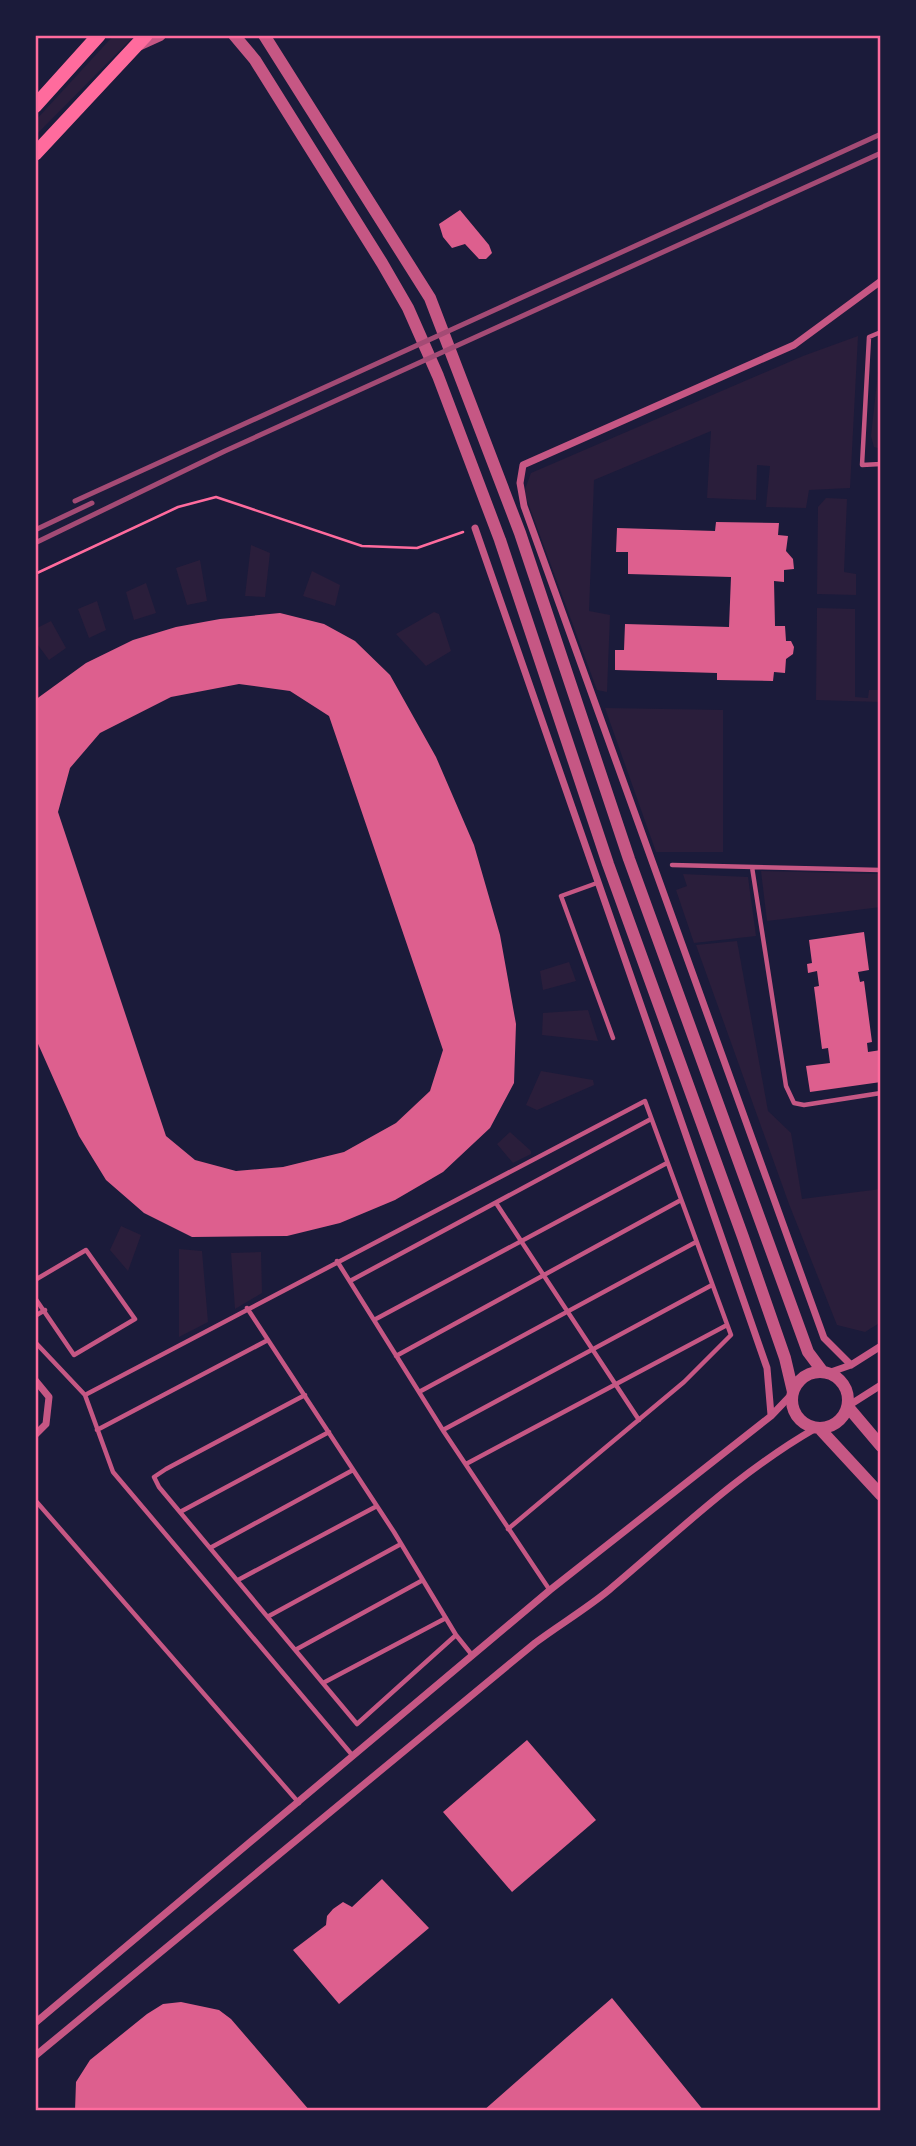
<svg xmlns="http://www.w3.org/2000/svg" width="916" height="2146" font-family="Barlow,sans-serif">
<rect width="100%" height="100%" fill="#1b1b3a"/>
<path fill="#2a1e3b" d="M 114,35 L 135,35 L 35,136 L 35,121 Z
M 858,336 L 850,488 L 809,490 L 806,508 L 766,507 L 770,466 L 757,465 L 756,500 L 707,498 L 711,431 L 594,480 L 589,611 L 610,615 L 607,692 L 597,690 L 524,492 L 531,473 L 803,356 Z
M 881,345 L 881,449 L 874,447 L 871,436 Z
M 826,498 L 847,499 L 844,572 L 856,574 L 856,595 L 817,594 L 818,507 Z
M 251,545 L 270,553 L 265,597 L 245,596 Z
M 200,560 L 207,601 L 187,605 L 176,568 Z
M 312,571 L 340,585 L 335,606 L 303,596 Z
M 146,583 L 156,613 L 134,620 L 126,592 Z
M 97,601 L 106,630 L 89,638 L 78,609 Z
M 817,608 L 855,609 L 855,697 L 868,698 L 869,690 L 881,690 L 881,702 L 816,700 Z
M 434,612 L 439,614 L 451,651 L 426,666 L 396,634 Z
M 51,621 L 66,648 L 49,660 L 35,641 L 35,629 Z
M 605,708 L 723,710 L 723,852 L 656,852 Z
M 761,871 L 881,874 L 881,907 L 767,921 Z
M 683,874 L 748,877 L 756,936 L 694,943 L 676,890 L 687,886 Z
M 737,941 L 768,1111 L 791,1133 L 802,1199 L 881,1189 L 881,1322 L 865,1332 L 837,1325 L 789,1204 L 696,945 Z
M 569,962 L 576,981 L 543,990 L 540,971 Z
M 588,1010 L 598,1041 L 542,1035 L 543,1013 Z
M 541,1071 L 593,1080 L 594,1085 L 537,1110 L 526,1105 Z
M 510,1132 L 531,1151 L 531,1154 L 513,1163 L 497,1144 Z
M 121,1226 L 141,1235 L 128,1271 L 110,1250 Z
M 179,1249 L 202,1251 L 208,1322 L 179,1337 Z
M 261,1252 L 262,1293 L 235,1309 L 231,1253 Z"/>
<path fill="#dd5f8e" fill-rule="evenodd" d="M 460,210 L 489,245 L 492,253 L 486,259 L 479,259 L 465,244 L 452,248 L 443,237 L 439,224 Z
M 716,522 L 779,523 L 778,535 L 788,536 L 786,551 L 793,559 L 794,569 L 784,570 L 784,582 L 774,581 L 775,626 L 785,626 L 786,641 L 791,641 L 794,647 L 793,654 L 786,659 L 785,673 L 774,672 L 773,681 L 717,680 L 717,673 L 615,670 L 615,650 L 624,650 L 625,624 L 729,627 L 731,577 L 628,574 L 628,552 L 616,552 L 617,528 L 715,531 Z
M 280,613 L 324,624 L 355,641 L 390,675 L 436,757 L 474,845 L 500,935 L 516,1024 L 514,1083 L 490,1128 L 443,1172 L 395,1200 L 340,1223 L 287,1236 L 192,1237 L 144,1213 L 106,1180 L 79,1136 L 35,1037 L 35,700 L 86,663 L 133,640 L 176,627 L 220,619 ZM 239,684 L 290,691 L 329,716 L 443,1050 L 430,1091 L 396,1123 L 344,1152 L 283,1167 L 236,1171 L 195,1160 L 166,1136 L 58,812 L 70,768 L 100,733 L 171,697 Z
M 864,932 L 869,970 L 858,972 L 860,982 L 864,981 L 872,1042 L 867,1043 L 868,1052 L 881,1050 L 881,1082 L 810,1092 L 806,1066 L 830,1063 L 828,1048 L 822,1049 L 814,987 L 819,986 L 817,971 L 808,973 L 807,964 L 812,963 L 809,940 Z
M 527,1740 L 596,1820 L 512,1892 L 443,1812 Z
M 382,1879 L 429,1928 L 339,2004 L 293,1950 L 326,1925 L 327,1916 L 333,1909 L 343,1902 L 352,1907 Z
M 612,1998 L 704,2111 L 483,2111 L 566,2038 Z
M 181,2002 L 219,2010 L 231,2019 L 310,2111 L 75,2111 L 76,2082 L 90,2060 L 147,2014 L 163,2004 Z"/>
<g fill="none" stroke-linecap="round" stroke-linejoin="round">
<path stroke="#ff6b9d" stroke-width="2.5" d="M 35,574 L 178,507 L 216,497 L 362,546 L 417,548 L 463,532"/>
<path stroke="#c65784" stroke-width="4.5" d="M 881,332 L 869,337 L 862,465 L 881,464
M 672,865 L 881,870
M 752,867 L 786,1086 L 794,1103 L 804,1105 L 881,1093
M 597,883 L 561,896 L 613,1038
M 496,1203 L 639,1420
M 337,1261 L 444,1432 L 549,1589
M 35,1280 L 86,1250 L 135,1319 L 74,1355 L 35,1298
M 350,1281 L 651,1119
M 247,1308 L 394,1532 L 456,1635 L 472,1655
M 35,1316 L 45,1310
M 374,1320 L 667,1163
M 35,1342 L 85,1395
M 396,1356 L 681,1200
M 419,1392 L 696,1242
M 305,1395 L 166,1469 L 154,1477 L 159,1487 L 357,1724 L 456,1635
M 97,1430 L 268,1340
M 443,1430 L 712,1285
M 466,1464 L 727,1325
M 35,1500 L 299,1803
M 180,1512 L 329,1432
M 210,1548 L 353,1470
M 238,1580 L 377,1506
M 269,1616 L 401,1544
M 297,1649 L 423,1580
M 323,1683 L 446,1618
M 353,1756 L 113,1472 L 85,1395 L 645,1101 L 731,1335 L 684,1382 L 508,1529"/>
<path stroke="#c65784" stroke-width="7" d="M 475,528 L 767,1368 L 771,1415
M 851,1365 L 824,1338 L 524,506 L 520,483 L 523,465 L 794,345 L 881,281
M 828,1373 L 851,1365 L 881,1346
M 35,1380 L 49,1397 L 46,1424 L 35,1435
M 848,1406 L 881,1385
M 35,2023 L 550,1590 L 771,1416 L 793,1393
M 35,2056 L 535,1643 C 559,1625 586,1609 609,1590 C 677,1533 739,1472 816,1428"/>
<path stroke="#c65784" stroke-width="12" d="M 234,35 L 255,60 L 382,263 L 408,308 L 438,376 L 500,540 L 608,864 L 743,1237 L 785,1358 L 793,1392
M 264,35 L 430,298 L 520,533 L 629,859 L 808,1352 L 823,1372
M 138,45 L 160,35
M792 1400a28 28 0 1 1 56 0a28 28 0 1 1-56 0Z
M 848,1407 L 881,1446
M 820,1429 L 881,1495"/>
<path stroke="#ff6b9d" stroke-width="14" d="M 35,106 L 99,35
M 35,154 L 146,35"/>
<path stroke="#a44b75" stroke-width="5" d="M 75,501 L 881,134
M 35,530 L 92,503
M 35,543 L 225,451 L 881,153"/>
</g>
<rect width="916" height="2146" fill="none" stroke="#1b1b3a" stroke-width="74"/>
<rect x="37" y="37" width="842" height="2072" fill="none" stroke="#ff6b9d" stroke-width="2.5"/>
</svg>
